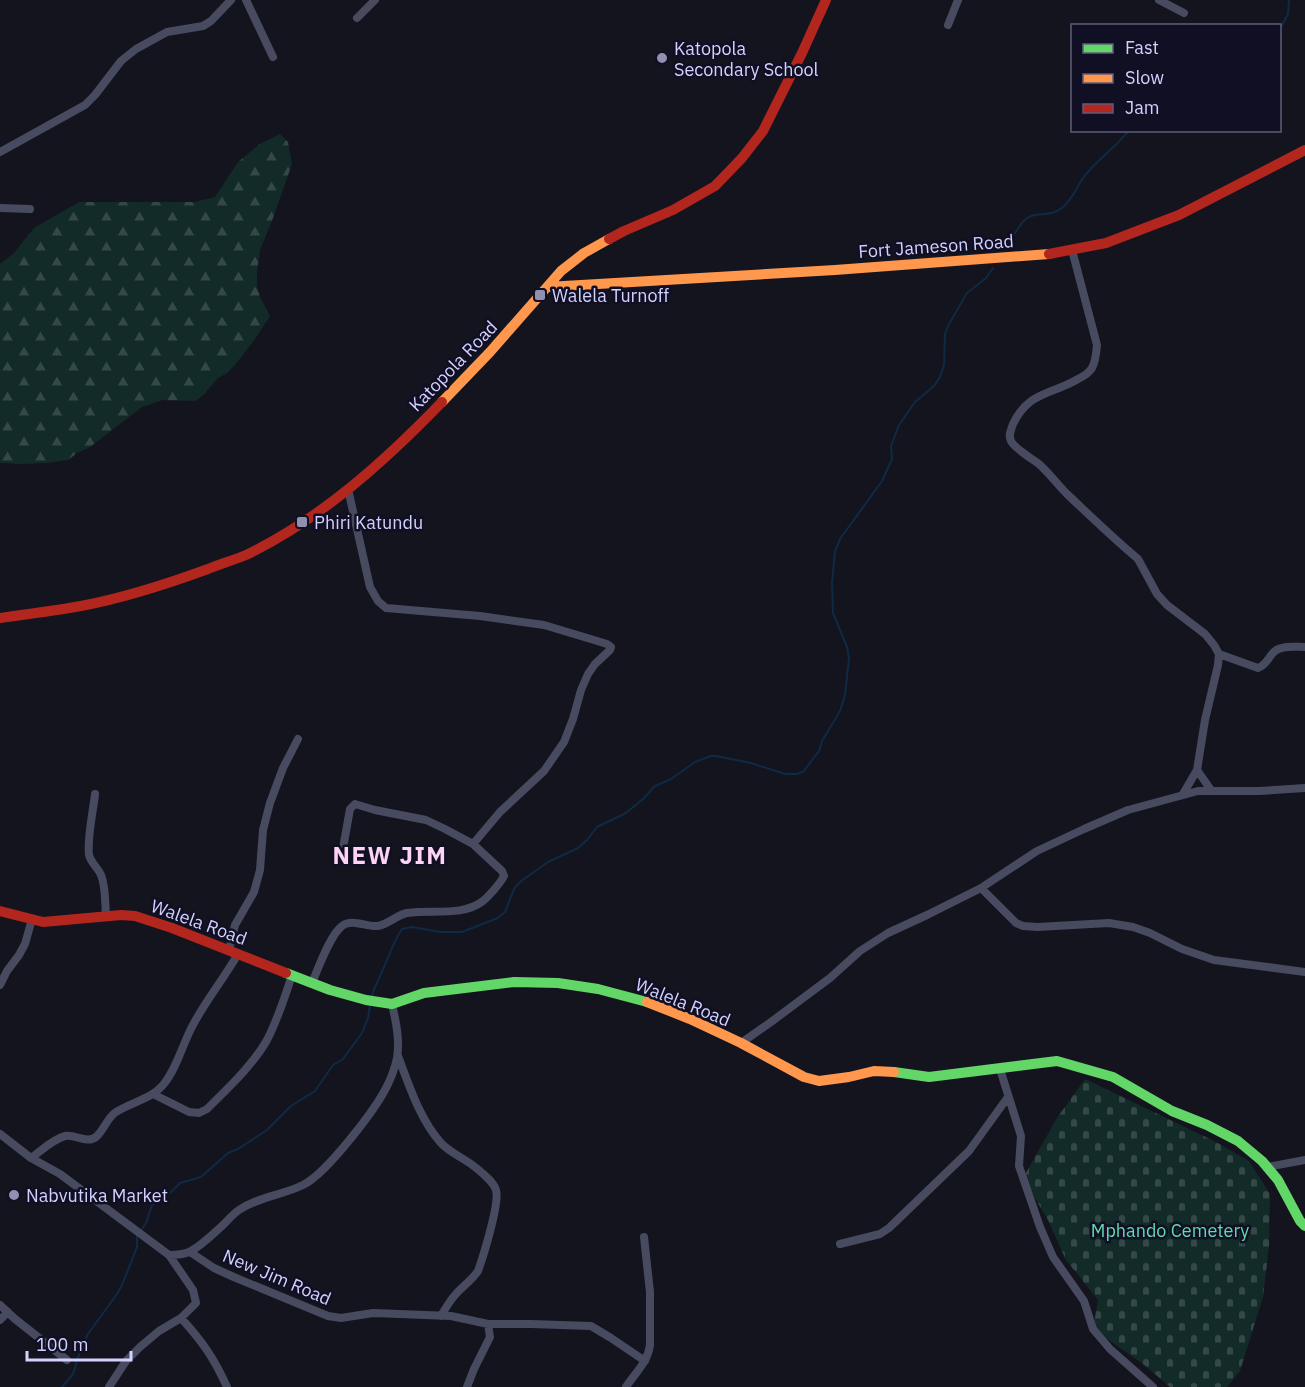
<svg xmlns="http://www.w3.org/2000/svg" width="1305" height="1387" font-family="'IBM Plex Sans',sans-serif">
<defs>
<pattern id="forest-firs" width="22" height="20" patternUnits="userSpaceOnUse" patternTransform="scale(1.5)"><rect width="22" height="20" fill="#122a28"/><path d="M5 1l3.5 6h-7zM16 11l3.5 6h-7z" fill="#344848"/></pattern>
<pattern id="cemetery-stones" width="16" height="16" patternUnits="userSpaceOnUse" patternTransform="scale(1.5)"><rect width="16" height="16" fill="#122a28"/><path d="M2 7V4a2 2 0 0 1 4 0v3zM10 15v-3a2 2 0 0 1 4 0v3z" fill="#344848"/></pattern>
</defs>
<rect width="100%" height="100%" fill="#14141f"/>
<path fill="url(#forest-firs)" d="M 280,134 L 288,142 L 292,164 L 273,218 L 260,250 L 257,272 L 257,286 L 260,297 L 270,316 L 255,339 L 235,365 L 227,373 L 218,378 L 204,394 L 196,401 L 163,400 L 142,407 L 90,447 L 77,453 L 68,460 L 46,463 L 23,464 L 0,463 L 0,264 L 14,253 L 34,228 L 79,202 L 194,202 L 215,197 L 238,162 L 260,144 Z"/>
<path fill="url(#cemetery-stones)" d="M 1085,1079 L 1216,1142 L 1249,1161 L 1270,1194 L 1269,1246 L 1263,1297 L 1240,1371 L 1227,1387 L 1170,1387 L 1143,1364 L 1093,1329 L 1098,1300 L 1066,1260 L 1048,1220 L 1023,1178 L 1057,1118 Z"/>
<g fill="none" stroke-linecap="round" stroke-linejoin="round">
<path stroke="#0f2a44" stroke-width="2" d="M 1280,29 L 1288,14 L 1289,0
M 993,250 C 999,245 1006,242 1012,237 C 1017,231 1021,222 1027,218 C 1037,211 1049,218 1062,208 C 1072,200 1076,188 1083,178 C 1096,160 1116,148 1129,130
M 372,996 C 374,987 378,982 381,974 C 388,959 392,944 402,929 L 412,927 L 440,932 L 462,932 L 498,918 L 505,912 L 514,889 L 520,882 L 548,862 L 578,848 L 587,840 L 597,827 L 626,813 L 643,799 L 655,786 L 671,779 L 695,762 L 711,756 L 716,756 L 751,763 L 785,774 L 796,774 L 803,772 L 819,751 L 822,741 L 840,711 L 845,695 L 849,658 L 847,647 L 833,613 L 832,583 L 835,551 L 840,539 L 882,481 L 892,459 L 891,446 L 899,425 L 915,402 L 934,386 L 940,377 L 944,365 L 945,334 L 949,324 L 967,293 L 986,278 L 993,268
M 62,1387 L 73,1374 L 81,1348 L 88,1334 L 117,1294 L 122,1285 L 137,1247 L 137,1236 L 146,1223 L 152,1205 L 170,1193 L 180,1183 L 201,1177 L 228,1153 L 238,1149 L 267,1130 L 291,1106 L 315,1091 L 333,1065 L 343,1059 L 362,1033 L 368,1018 L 370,1005"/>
<path stroke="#484a60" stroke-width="8" d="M 246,0 L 273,57
M 1159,0 L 1184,13
M 357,18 L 375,0
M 948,25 L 958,0
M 0,152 L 85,105 L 95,95 L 121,61 L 136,49 L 167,32 L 203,26 L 211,21 L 231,0
M 0,208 L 30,209
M 1072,250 L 1097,345 C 1096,353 1096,361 1092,368 C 1089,373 1084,376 1078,379 C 1051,395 1029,391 1013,424 C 1011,430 1008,435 1011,441 C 1013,447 1032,459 1039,464 C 1049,473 1057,484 1067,494 C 1088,514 1109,534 1131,553 L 1138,559 L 1157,594 L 1167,605 L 1205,634 L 1214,645 L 1219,654 L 1218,665 L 1205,720 L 1197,770 L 1183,794
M 348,489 L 370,587 L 378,601 L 386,608 L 480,616 L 544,625 L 594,640 L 607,644 L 611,647 L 610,650 L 595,664 L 588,674 L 581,690 L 573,719 L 564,742 L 544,771 L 500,812 L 473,844
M 1219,654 L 1258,668 C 1267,665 1268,657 1275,651 C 1283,645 1296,647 1305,647
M 1197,770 L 1211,790
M 95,794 C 93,813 87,837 89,855 C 91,863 98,868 101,875 C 106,887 105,904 106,917
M 981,888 L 1016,923 L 1023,926 L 1037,927 L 1109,923 L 1133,927 L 1150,933 L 1182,949 L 1214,960 L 1305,972
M 229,950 L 235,925 L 254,892 L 260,870 L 263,830 L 270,803 L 283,768 L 298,739
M 312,983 C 318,969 330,935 342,926 C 352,918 366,927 377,926 C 388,925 396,915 407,913 C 432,909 462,917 483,901 C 487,898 490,894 493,891 C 497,886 501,882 504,876 L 502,871 L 473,844 L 445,829 L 426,820 L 375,810 L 355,804 L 350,809 L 342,854
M 0,985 L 7,971 L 19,955 L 25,944 L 32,919
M 741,1043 L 771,1022 L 830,978 L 860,951 L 888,933 L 927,915 L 981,888 L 1037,851 L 1084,829 L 1128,810 L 1198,791 L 1260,791 L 1305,788
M 398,1056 C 409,1085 420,1120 441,1143 C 450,1153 464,1158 475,1167 C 482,1173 493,1181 496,1190 C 500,1203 483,1257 478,1271 C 472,1280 463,1286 456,1294 C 450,1300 446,1308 441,1316
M 1000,1069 L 1021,1136 L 1019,1166 L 1040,1227 L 1053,1257 L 1084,1301 L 1093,1329 L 1110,1349 L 1153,1387
M 153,1094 L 189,1112 L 199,1113 L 207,1109 C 227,1089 253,1065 267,1040 C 278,1019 285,997 292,975
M 0,1134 L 31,1158 L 60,1174 L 169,1255 C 176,1255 184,1255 191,1251 C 202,1245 213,1234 223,1225 C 228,1220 233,1214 239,1210 C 258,1197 283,1195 303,1185 C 326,1174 377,1108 388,1084 C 392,1076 395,1067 397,1058 C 400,1040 396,1022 392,1004
M 31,1158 C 41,1151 53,1139 65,1136 C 75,1134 87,1144 96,1137 C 104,1130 107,1118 116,1112 C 132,1102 151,1099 163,1085 C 177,1069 183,1042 194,1023 C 207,999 224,978 238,954
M 1267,1167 L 1305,1160
M 840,1244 L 880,1234 L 889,1228 L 969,1151 L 1008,1097
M 190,1252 L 214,1268 L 236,1278 L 328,1316 L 341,1318 L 373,1313 L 451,1316 L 488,1324 L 531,1324 L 591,1326 L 611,1338 L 645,1361
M 0,1305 L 15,1319 L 67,1360
M 181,1318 C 202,1341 214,1358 227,1387
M 0,1320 L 8,1312
M 109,1387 L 126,1361 L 140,1347 L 159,1331 L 181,1318 L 196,1303 L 193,1290 L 169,1255
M 467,1387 L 474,1369 L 490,1337 L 488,1324
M 626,1387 C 635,1373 648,1362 650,1345 L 650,1292 L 644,1237"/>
<path stroke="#63d668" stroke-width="10" d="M 286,973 L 330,990 L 366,1000 L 392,1004 L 424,993 L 514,982 L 558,983 L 598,989 L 647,1002
M 894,1072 L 929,1077 L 1057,1061 L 1113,1077 L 1172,1111 L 1207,1125 L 1238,1141 L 1262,1161 L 1278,1180 L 1300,1221 L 1305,1226"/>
<path stroke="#ff974d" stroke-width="10" d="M 547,287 L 835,270 L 1049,254
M 442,402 L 490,352 L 561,271 L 584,253 L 609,239
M 647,1002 L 690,1019 L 741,1043 L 804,1077 L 819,1081 L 849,1077 L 874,1071 L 894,1072"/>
<path stroke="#b3261e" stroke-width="10" d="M 609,239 L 624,231 L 673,210 L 715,186 L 742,158 L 763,131 L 802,53 L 826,0
M 1049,254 L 1106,243 L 1179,215 L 1305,150
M 0,618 C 27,614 54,611 81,606 C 124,598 167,584 208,569 C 220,564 234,560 246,555 C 321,519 385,461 442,402
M 0,911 L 43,922 L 121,915 L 135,916 L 172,928 L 286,973"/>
</g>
<g fill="#9090b0" stroke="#100f24" stroke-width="2">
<circle cx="662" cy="58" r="6"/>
<rect x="534" y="289" width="12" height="12" rx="3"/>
<rect x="296" y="516" width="12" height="12" rx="3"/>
<circle cx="14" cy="1195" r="6"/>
</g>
<g text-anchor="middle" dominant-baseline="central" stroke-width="5" stroke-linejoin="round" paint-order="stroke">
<g font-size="18" fill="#d2d2fe" stroke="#100f24" text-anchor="start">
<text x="674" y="48">Katopola<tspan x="674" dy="21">Secondary School</tspan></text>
<text x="552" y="295">Walela Turnoff</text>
<text x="314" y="522">Phiri Katundu</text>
<text x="26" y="1195">Nabvutika Market</text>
</g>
<g font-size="18" fill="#d2d2fe" stroke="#100f24">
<text transform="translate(936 246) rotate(-4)">Fort Jameson Road</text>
<text transform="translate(453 366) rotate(-46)">Katopola Road</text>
<text transform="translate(199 922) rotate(20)">Walela Road</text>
<text transform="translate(683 1002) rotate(22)">Walela Road</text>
<text transform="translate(277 1277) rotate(23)">New Jim Road</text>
</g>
<g font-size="18" fill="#5fddae" stroke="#100f24">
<text x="1170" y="1230">Mphando Cemetery</text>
</g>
<g font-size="24" font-weight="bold" letter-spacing="1.5" fill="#fed4f4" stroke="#100f24">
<text x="390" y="855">NEW JIM</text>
</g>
</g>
<rect x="1071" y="24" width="210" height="108" fill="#100f24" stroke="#5e5d7b" stroke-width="1.5"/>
<rect x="1083" y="44" width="30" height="9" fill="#63d668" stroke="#5e5d7b" stroke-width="1.5"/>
<text x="1125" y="54" font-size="18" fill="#d2d2fe">Fast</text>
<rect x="1083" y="74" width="30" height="9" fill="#ff974d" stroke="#5e5d7b" stroke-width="1.5"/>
<text x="1125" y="84" font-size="18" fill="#d2d2fe">Slow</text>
<rect x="1083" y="104" width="30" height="9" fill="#b3261e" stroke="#5e5d7b" stroke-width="1.5"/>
<text x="1125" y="114" font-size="18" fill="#d2d2fe">Jam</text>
<path d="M27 1351v9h104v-9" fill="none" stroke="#d2d2fe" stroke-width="3"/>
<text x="36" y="1351" font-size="18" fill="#d2d2fe" stroke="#100f24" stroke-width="4.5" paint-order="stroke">100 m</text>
</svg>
